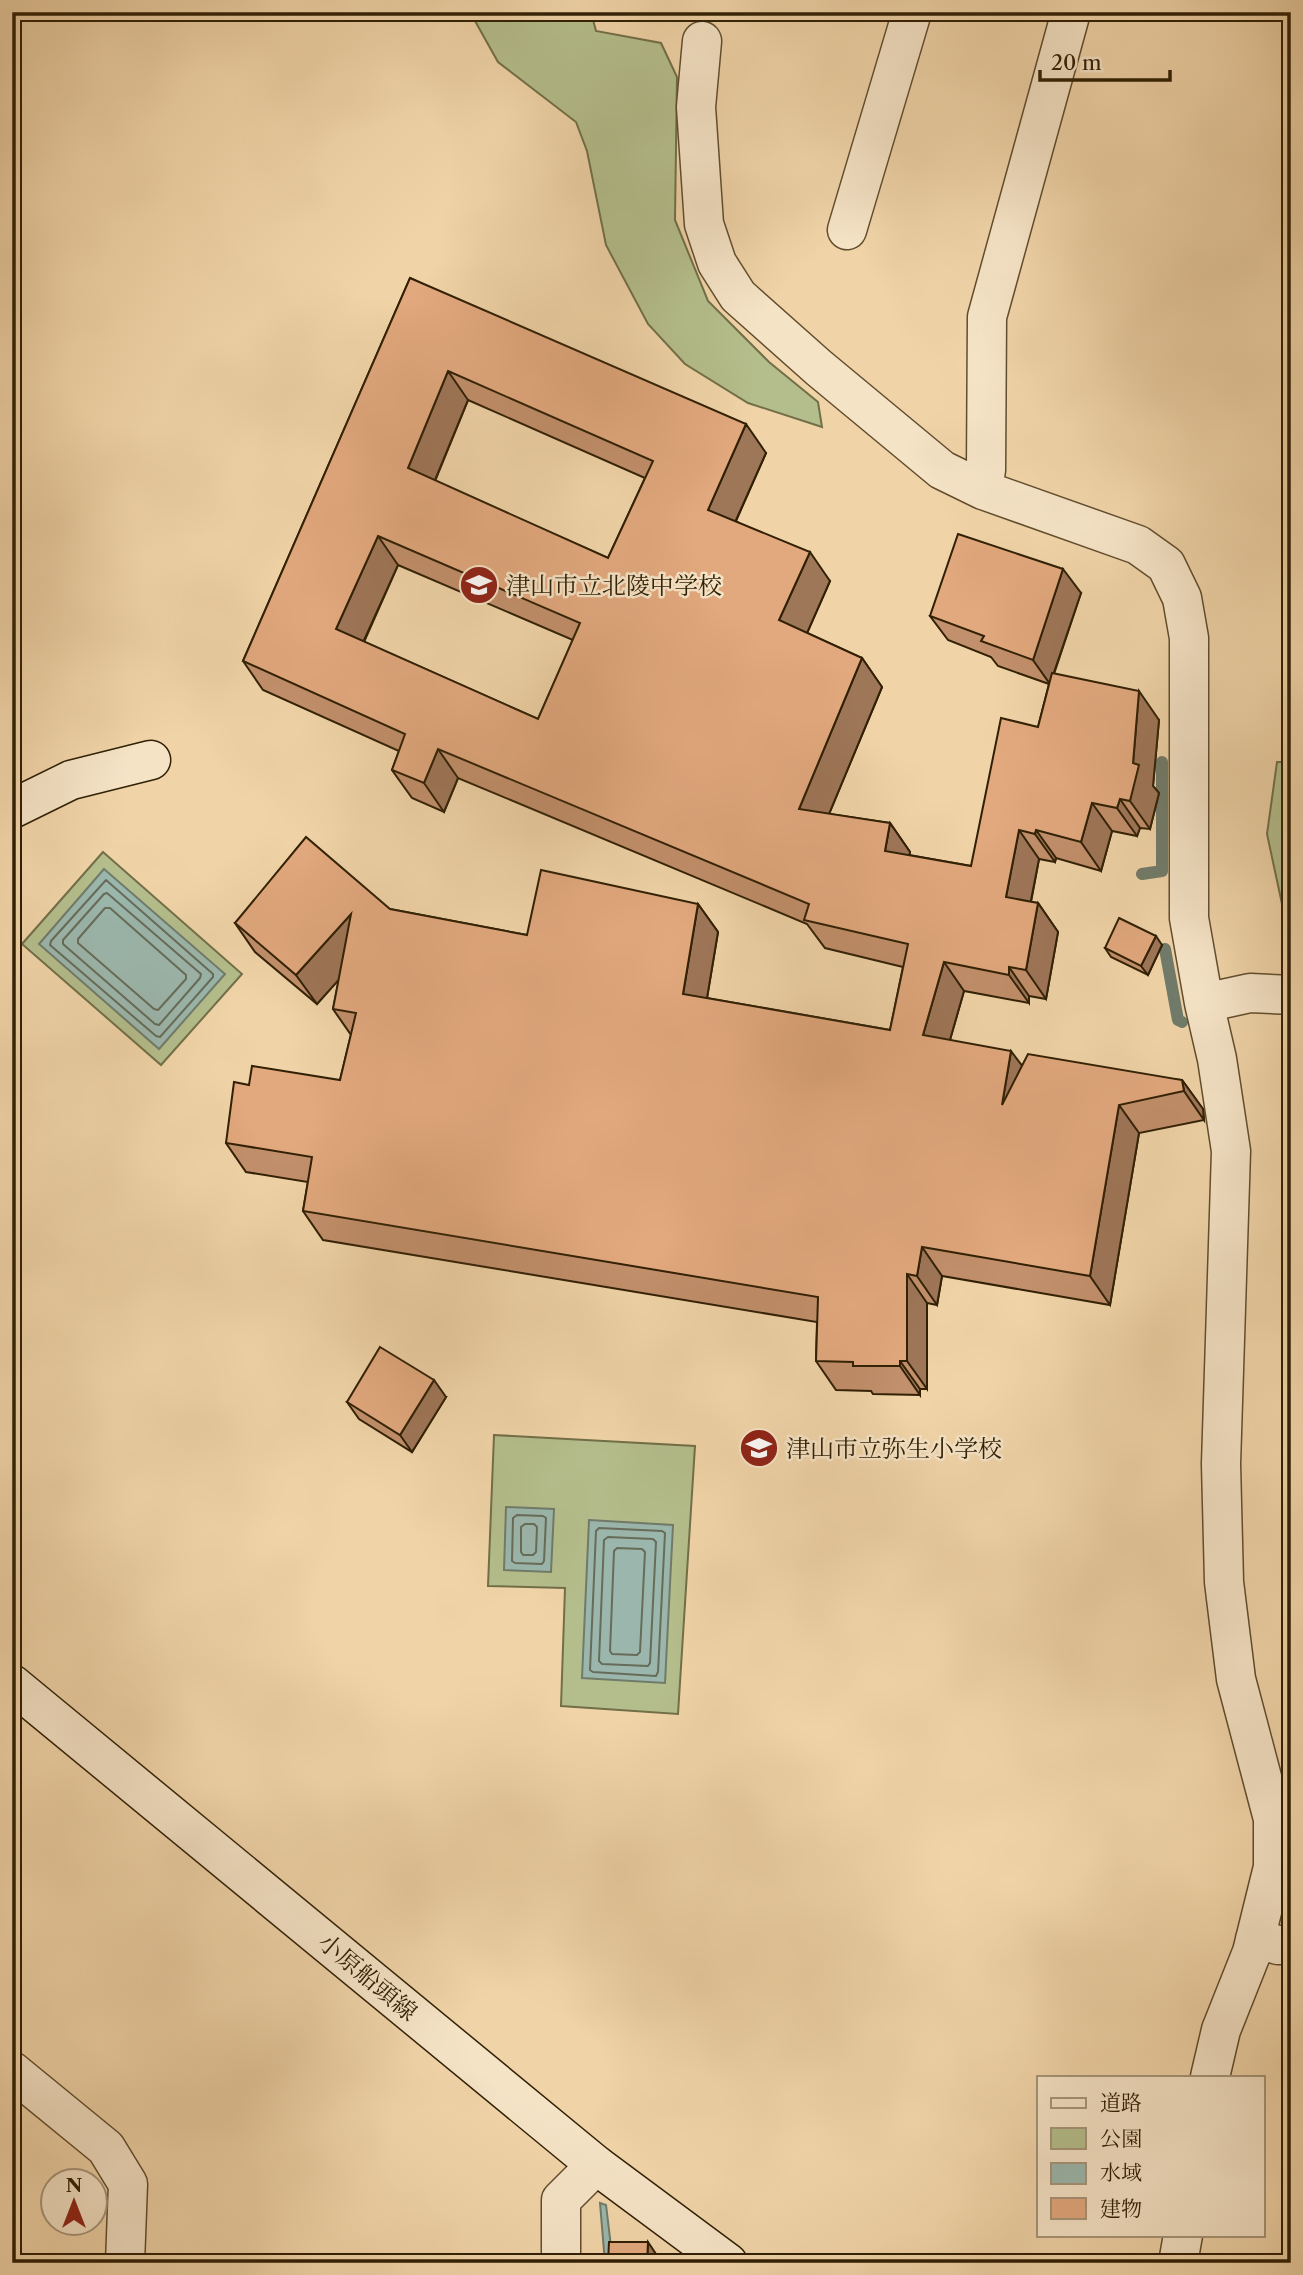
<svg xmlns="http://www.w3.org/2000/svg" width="1303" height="2275" font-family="'Libre Caslon Text','Noto Serif JP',serif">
<rect width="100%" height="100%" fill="#f0d4a8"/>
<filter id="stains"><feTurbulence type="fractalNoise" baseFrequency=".00286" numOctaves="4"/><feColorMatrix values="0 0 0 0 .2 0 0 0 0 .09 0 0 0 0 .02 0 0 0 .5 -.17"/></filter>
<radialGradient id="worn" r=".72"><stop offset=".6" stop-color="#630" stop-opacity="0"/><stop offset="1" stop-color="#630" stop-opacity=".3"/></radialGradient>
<path fill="#b4be8c" stroke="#726f48" stroke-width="2" d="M 470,12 L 591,12 L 596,31 L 661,43 L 677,77 L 675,220 L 708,301 L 769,362 L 818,402 L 822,427 L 748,403 L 685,364 L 648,324 L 606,245 L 587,151 L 576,122 L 498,62 Z
M 1277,762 L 1291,762 L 1291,946 L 1267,834 Z
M 103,852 L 242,974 L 161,1065 L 22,944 Z
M 494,1435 L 695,1446 L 678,1714 L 561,1706 L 565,1588 L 488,1586 Z"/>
<path fill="#9bb7ad" stroke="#717b6a" stroke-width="2" d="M 104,869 L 225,974 L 159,1049 L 39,944 Z
M 506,1507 L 554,1509 L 551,1572 L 504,1570 Z
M 589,1520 L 673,1525 L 665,1683 L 582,1678 Z
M 600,2203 L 606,2205 L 613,2263 L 605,2263 Z"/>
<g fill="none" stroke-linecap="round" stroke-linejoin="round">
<path stroke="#666c59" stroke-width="2" d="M 106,880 L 213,974 L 213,977 L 160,1037 L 156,1036 L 50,945 L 51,941 Z
M 107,893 L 201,974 L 200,978 L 159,1025 L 155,1024 L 63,944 L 63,940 L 104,894 Z
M 105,908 L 110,908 L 186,975 L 186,979 L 158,1010 L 154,1009 L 78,943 L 78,939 Z
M 517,1515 L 543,1516 L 546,1518 L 544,1561 L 542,1564 L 515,1563 L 512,1561 L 513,1518 Z
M 525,1524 L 534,1524 L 537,1527 L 536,1552 L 533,1555 L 523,1555 L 521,1552 L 521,1527 Z
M 599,1528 L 662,1531 L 665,1533 L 658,1672 L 656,1676 L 593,1672 L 590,1670 L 596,1531 Z
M 608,1537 L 653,1539 L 656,1542 L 650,1663 L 648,1666 L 602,1664 L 599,1661 L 604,1540 Z
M 617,1548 L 642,1549 L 645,1552 L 640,1652 L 637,1655 L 612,1654 L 610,1651 L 614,1551 Z"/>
<path stroke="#717b6a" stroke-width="12" d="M 1142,874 L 1162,871 L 1162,762
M 1165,949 L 1178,1020 L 1182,1022"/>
<g stroke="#614d2e" stroke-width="41">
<path id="street" d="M 702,41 L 696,107 L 704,224 L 717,263 L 738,296 L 819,368 L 942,470 L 983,490 L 1138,545 L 1166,565 L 1182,598 L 1189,638 L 1189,918 L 1204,1003 L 1217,1059 L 1231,1151 L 1221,1464 L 1224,1582 L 1236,1679 L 1273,1819 L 1273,1867 L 1252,1952 L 1221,2030 L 1210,2077
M 847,230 L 912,12
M 983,490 L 986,470 L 987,317 L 1071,12
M 1204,1003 L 1250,993 L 1291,995
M 1255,1939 L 1278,1945 L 1291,1945
M 12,2071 L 106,2148 L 128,2184 L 125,2263
M 561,2263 L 561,2200 L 596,2165
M 1178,2263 L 1183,2235"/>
</g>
<g stroke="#312005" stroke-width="41">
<path id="secondary" d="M 12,809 L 71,780 L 151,760
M 12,1684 L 596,2165 L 728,2263"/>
</g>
<use href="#street" stroke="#f5e3c6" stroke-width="38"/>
<use href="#secondary" stroke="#f5e3c6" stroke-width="38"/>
</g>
<path fill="#c2906c" stroke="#312005" stroke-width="2" fill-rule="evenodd" d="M 410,278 L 766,453 L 736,521 L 830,581 L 807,633 L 862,658 L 882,687 L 829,814 L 890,823 L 910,852 L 909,855 L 971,866 L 1038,727 L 1049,684 L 998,666 L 991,657 L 948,640 L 930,616 L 1081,593 L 1054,674 L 1159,720 L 1153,786 L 1159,793 L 1150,829 L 1140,828 L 1137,836 L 1112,831 L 1101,871 L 1056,858 L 1055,862 L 1039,859 L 1031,902 L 1038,903 L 1058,932 L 1046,999 L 1029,996 L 1029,1003 L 964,991 L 950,1040 L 1022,1065 L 1182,1080 L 1203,1109 L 1204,1120 L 1139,1133 L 1110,1305 L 942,1276 L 937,1305 L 927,1303 L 927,1389 L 920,1389 L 920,1395 L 873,1394 L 871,1391 L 836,1390 L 816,1361 L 817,1322 L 323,1240 L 303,1211 L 308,1182 L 246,1172 L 226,1143 L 249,1085 L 340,1080 L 351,1035 L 333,1009 L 339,979 L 317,1004 L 255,952 L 235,923 L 390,909 L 527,935 L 698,904 L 718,932 L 707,998 L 890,1030 L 903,967 L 825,948 L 807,924 L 458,778 L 444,812 L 412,798 L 392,770 L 399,751 L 263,690 L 243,661 ZM 468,400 L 645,478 L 608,558 L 435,481 ZM 398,565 L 573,640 L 538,719 L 364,642 Z
M 1162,945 L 1148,975 L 1111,957 L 1105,948 Z
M 446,1397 L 412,1452 L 359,1419 L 347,1402 Z"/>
<path fill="#9e7658" stroke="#312005" stroke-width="2" d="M 448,371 L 468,400 L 428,497 L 408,468 Z
M 746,424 L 766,453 L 728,538 L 708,510 Z
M 378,536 L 398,565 L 356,658 L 336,629 Z
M 810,552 L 830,581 L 800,649 L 779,620 Z
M 1063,569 L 1081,593 L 1050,684 L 1033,660 Z
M 862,658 L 882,687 L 819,838 L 799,809 Z
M 1139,691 L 1159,720 L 1153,786 L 1159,793 L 1150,829 L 1130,801 Z
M 438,749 L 458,778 L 444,812 L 424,783 Z
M 1120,799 L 1140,828 L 1137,836 L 1117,808 Z
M 1092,803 L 1112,831 L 1101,871 L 1081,842 Z
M 890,823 L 910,852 L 905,880 L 885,851 Z
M 1019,830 L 1039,859 L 1026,926 L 1006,897 Z
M 1036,830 L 1056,858 L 1055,862 L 1035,834 Z
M 1038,903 L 1058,932 L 1046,999 L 1026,970 Z
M 698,904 L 718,932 L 703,1022 L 683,994 Z
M 351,914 L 372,943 L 317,1004 L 296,975 Z
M 1156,936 L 1162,945 L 1148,975 L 1141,966 Z
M 944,962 L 964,991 L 943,1064 L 923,1035 Z
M 1009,967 L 1029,996 L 1029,1003 L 1009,975 Z
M 1011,1051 L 1032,1079 L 1002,1105 Z
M 1182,1080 L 1203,1109 L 1204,1120 L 1184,1091 Z
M 1119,1105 L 1139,1133 L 1110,1305 L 1090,1276 Z
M 922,1247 L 942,1276 L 937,1305 L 917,1276 Z
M 907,1274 L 927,1303 L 927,1389 L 907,1361 Z
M 900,1361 L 920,1389 L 920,1395 L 900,1366 Z
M 434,1380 L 446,1397 L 412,1452 L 400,1435 Z
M 648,2242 L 662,2263 L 647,2263 Z"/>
<path fill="#e2a87e" stroke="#312005" stroke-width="2" fill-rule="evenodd" d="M 410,278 L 746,424 L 708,510 L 810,552 L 779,620 L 862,658 L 799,809 L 890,823 L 885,851 L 971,866 L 1001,718 L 1038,727 L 1052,673 L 1139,691 L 1133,763 L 1139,765 L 1130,801 L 1120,799 L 1117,808 L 1092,803 L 1081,842 L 1036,830 L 1035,834 L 1019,830 L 1006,897 L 1038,903 L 1026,970 L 1009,967 L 1009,975 L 944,962 L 923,1035 L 1011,1051 L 1002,1105 L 1028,1054 L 1182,1080 L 1184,1091 L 1119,1105 L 1090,1276 L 922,1247 L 917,1276 L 907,1274 L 907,1361 L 900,1361 L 900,1366 L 853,1366 L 853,1362 L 816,1361 L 818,1297 L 303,1211 L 312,1157 L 226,1143 L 234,1082 L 249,1085 L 252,1066 L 340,1080 L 356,1013 L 333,1009 L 351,914 L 296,975 L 235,923 L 306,837 L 390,909 L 527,935 L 541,870 L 698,904 L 683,994 L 890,1030 L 908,944 L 804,920 L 809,904 L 438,749 L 424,783 L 392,770 L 405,734 L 243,661 ZM 448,371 L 653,461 L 608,558 L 408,468 ZM 378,536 L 580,623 L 538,719 L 336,629 Z
M 958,534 L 1063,569 L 1033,660 L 981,641 L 984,636 L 930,616 Z
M 1119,918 L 1156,936 L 1141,966 L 1105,948 Z
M 380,1347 L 434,1380 L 400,1435 L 347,1402 Z
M 609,2242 L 648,2242 L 647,2263 L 608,2263 Z"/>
<defs>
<g id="school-disc" transform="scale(2.0125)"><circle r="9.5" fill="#8f2418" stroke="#f5e3c6"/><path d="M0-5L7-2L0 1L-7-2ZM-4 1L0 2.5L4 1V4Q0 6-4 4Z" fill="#fff"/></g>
</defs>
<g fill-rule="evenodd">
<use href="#school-disc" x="479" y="585"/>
<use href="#school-disc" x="759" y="1448"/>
</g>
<g text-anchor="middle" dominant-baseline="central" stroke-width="5" stroke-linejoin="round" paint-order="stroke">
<g font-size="24" fill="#312005" stroke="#f5e3c6" text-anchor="start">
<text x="506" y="585">津山市立北陵中学校</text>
<text x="786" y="1448">津山市立弥生小学校</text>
</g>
<g font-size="24" fill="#312005" stroke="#f5e3c6">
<text transform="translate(368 1977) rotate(40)">小原船頭線</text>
</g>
</g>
<rect width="1303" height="2275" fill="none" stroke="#f0d4a8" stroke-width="42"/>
<rect x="14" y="14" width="1275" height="2247" fill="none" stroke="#312005" stroke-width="3.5"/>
<rect x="21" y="21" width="1261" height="2233" fill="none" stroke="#312005" stroke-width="2"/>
<rect x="1037" y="2076" width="228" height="161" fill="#f5e3c6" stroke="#a79579" stroke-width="2"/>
<rect x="1051" y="2098" width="35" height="10" fill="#f5e3c6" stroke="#a79579" stroke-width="2"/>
<text x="1100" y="2110" font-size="21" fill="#312005">道路</text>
<rect x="1051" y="2128" width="35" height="21" fill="#b4be8c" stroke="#a79579" stroke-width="2"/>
<text x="1100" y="2146" font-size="21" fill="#312005">公園</text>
<rect x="1051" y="2163" width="35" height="21" fill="#9bb7ad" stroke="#a79579" stroke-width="2"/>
<text x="1100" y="2180" font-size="21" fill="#312005">水域</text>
<rect x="1051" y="2198" width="35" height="21" fill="#e2a87e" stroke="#a79579" stroke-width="2"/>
<text x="1100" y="2216" font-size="21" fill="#312005">建物</text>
<g transform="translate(74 2202)"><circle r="33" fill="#f5e3c6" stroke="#a79579" stroke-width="2"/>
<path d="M0-5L12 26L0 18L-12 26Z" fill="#8f2418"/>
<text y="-10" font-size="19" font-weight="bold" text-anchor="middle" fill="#312005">N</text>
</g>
<path d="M1040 70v10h130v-10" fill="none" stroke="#312005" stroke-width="3.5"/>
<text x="1051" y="70" font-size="21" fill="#312005" stroke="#f5e3c6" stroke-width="5" paint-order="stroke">20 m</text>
<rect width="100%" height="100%" filter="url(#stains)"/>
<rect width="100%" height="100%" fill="url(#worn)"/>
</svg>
